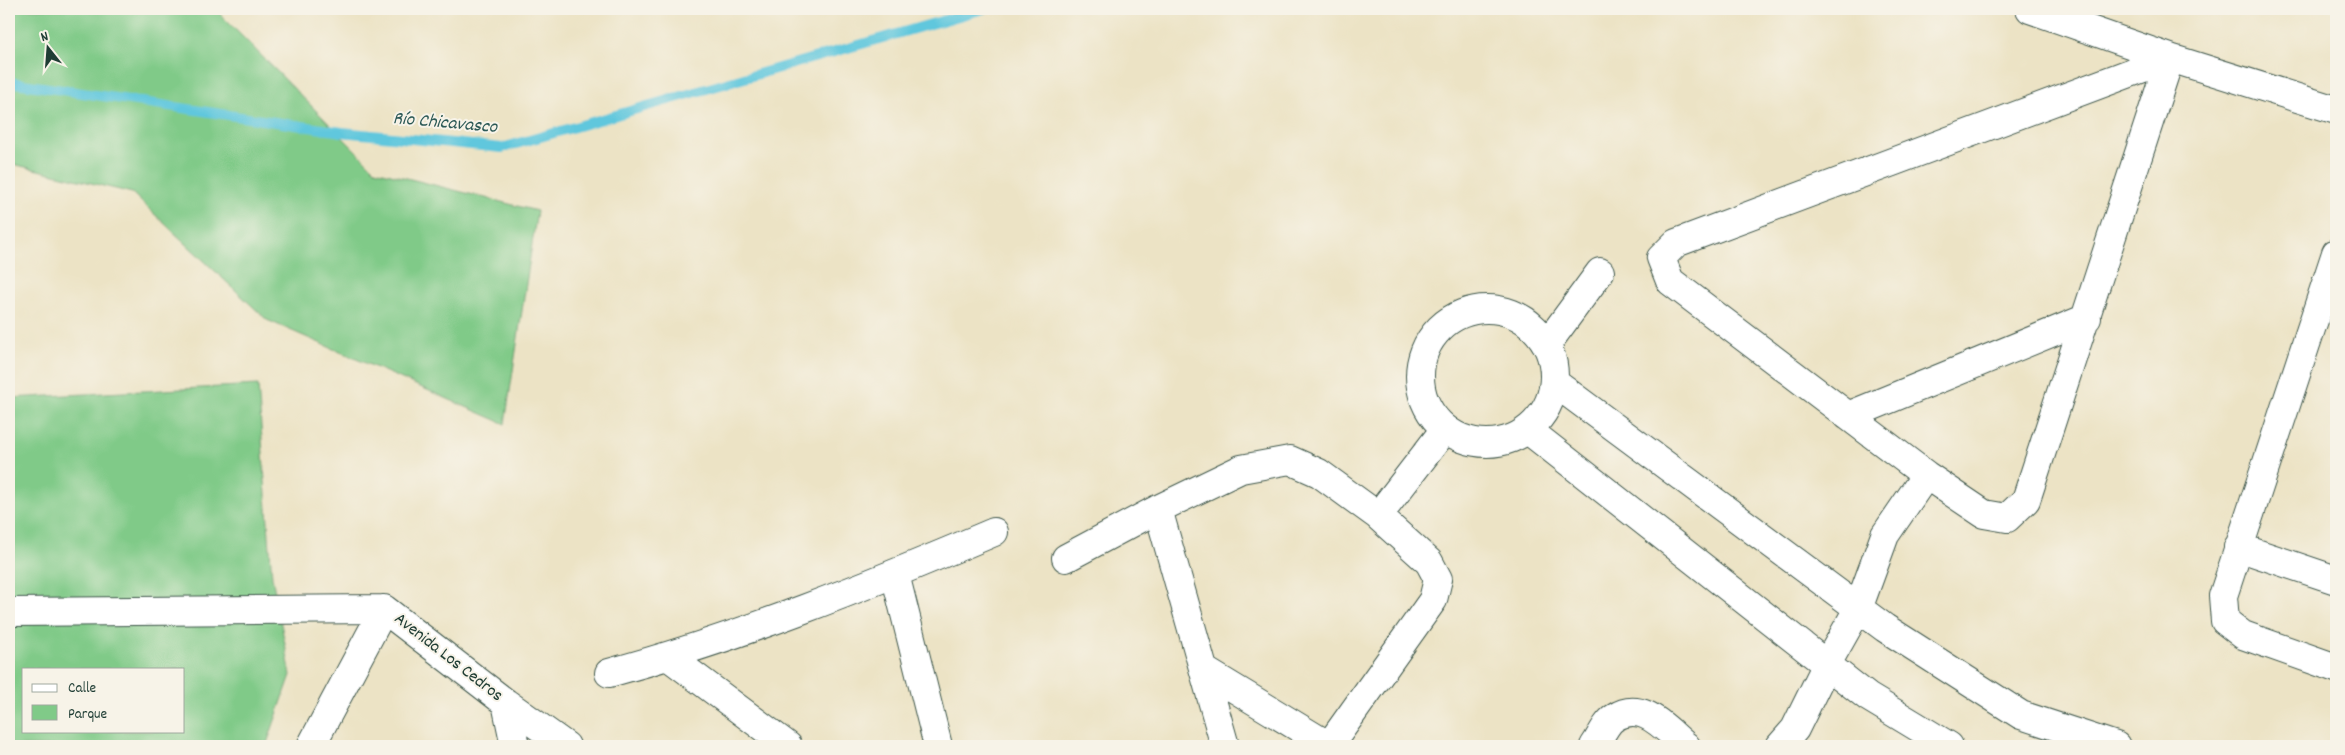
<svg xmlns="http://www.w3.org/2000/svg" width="2345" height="755" font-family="Dekko,sans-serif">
<rect width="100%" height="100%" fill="#f7f3e8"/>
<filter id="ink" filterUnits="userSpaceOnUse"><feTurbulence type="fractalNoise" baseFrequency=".02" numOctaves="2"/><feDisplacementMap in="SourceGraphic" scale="10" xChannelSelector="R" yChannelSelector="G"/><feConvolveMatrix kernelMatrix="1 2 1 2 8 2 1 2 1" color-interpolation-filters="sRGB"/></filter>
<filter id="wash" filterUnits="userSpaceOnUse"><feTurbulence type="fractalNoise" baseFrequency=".0096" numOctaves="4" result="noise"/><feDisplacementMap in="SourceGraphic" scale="20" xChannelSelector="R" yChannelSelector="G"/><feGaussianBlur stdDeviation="1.12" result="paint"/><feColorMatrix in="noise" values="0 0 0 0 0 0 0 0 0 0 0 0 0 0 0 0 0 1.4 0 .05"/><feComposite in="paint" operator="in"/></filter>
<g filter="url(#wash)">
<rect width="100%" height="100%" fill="#ece3c5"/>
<path fill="#80ca88" stroke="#50845e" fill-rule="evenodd" d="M 9,9 L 215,9 L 375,170 L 537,211 L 505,424 L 267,320 L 132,193 L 9,163 Z
M 258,385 L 272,577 L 291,675 L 266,746 L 9,746 L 9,398 ZM 24,669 L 184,669 L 184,731 L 24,731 Z"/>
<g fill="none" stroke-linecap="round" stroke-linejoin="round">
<path stroke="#60c7dd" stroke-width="10" d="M 9,82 L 342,132 L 502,148 L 983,9"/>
</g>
</g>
<g filter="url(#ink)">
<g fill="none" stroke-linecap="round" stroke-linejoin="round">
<g stroke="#3e564a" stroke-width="30">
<path id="street" d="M 2030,9 L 2170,58 L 2336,110
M 2170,58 L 2026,500 L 2007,518 L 1984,514 L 1926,475 L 1670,281 L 1661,258 L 1676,243 Z
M 2336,253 L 2223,596 L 2225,621 L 2243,635 L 2336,668
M1420 376a67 67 0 1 1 134 0a67 67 0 1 1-134 0Z
M 1547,344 L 1600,272
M 1555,383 L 1885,628 L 2021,715 L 2116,746
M 1848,416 L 2087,318
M 1528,430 L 1868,697 L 1949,746
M 1158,509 L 1225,746
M 1378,516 L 1445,429
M 2238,547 L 2336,580
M 1066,558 L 1158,509 L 1241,469 L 1290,460 L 1319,473 L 1378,516 L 1429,562 L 1438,579 L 1433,600 L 1329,746
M 895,574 L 938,746
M 384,609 L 506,703 L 566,746
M 9,612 L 384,609
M 669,657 L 788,746
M 1204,670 L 1329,746
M 609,673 C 741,637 869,585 994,532
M 506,703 L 515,746
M 311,746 L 384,609
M 1594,746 C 1600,738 1606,723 1614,718 C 1643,699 1665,729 1686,746
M 1780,746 L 1795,729 L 1827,664 L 1858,609 L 1885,535 L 1926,475"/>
</g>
<use href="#street" stroke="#fff" stroke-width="28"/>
</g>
</g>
<g text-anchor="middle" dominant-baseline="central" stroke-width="4" stroke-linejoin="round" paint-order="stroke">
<g font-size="18" fill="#1f3d34" stroke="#f7f3e8">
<text transform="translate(448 658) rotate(38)">Avenida Los Cedros</text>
</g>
<g font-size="19" font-style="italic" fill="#2c5956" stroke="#f7f3e8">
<text transform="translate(445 124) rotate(5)">Río Chicavasco</text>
</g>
</g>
<rect width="2345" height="755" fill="none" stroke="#f7f3e8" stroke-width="30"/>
<rect x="22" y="668" width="162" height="65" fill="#f7f3e8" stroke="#a1aaa0"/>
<rect x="32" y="684" width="25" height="8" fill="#ffffff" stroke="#a1aaa0"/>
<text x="68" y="692" font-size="15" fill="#1f3d34">Calle</text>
<rect x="32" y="705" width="25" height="15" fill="#80ca88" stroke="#a1aaa0"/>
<text x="68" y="718" font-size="15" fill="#1f3d34">Parque</text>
<g transform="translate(48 48) rotate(343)" stroke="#f7f3e8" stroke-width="4" paint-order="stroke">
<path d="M0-4L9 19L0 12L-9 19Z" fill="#1f3d34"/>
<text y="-8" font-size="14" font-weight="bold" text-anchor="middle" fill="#1f3d34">N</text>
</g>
</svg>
